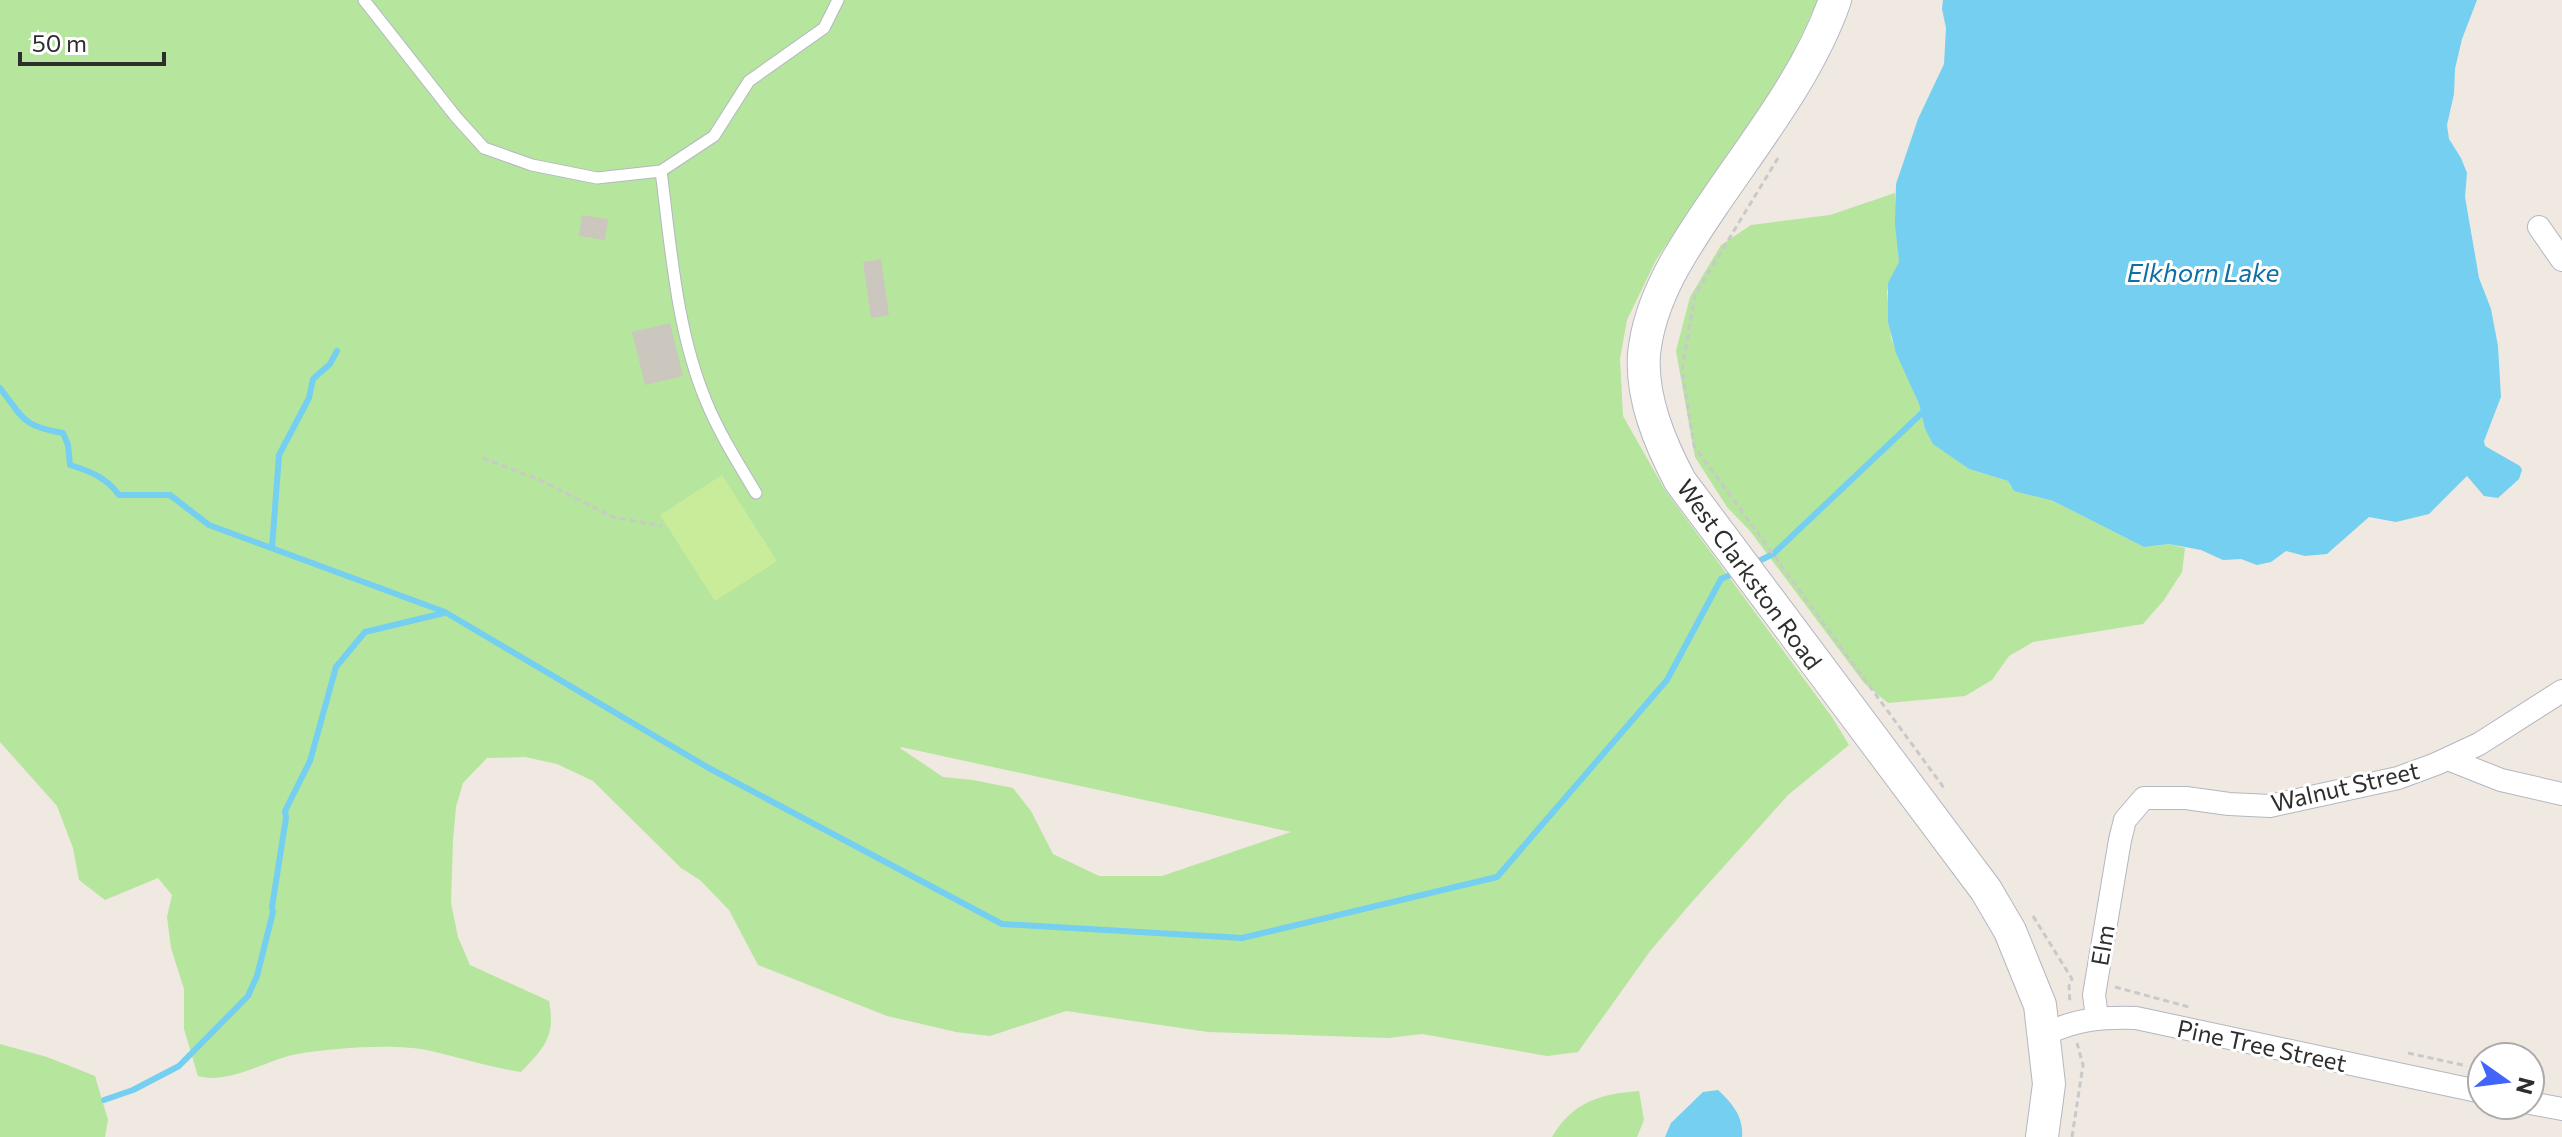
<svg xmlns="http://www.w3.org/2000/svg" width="2562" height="1137" font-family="Commissioner,sans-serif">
<rect width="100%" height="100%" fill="#efe9e1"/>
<path fill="#b6e59e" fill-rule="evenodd" d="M 0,0 L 1818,0 L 1784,72 L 1656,260 L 1627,320 L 1620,359 L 1623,416 L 1665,490 L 1832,717 L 1849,745 L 1788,795 L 1691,903 L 1651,950 L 1578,1052 L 1547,1056 L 1422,1034 L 1388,1038 L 1208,1032 L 1066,1011 L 990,1036 L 956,1032 L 887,1016 L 758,965 L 729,910 L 700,880 L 681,868 L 593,781 L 557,764 L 525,757 L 487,758 L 463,783 L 456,807 L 453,841 L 451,903 L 458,937 L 470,965 L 549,1001 C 556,1037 544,1048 521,1072 C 488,1067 463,1058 431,1051 C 396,1043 334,1048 297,1054 C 266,1060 229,1085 198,1076 L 184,1029 L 184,989 L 171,948 L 167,917 L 172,895 L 158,878 L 105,900 L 79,880 L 73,848 L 57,806 L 0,742 ZM 900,748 L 901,747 L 1291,832 L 1162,876 L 1099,876 L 1053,854 L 1031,811 L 1013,788 L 973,780 L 943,777 Z
M 1895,193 L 1899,262 L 1887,291 L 1891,338 L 1919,404 L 1925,429 L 1948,454 L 1969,469 L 2008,481 L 2011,487 L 2022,493 L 2053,501 L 2144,547 L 2169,544 L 2185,548 L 2182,572 L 2164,600 L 2143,624 L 2033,642 L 2009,656 L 1992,680 L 1965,696 L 1888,703 L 1864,683 L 1750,531 L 1727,507 L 1695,457 L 1676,351 L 1690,297 L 1721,245 L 1751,225 L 1830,215 Z
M 0,1044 L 47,1057 L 95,1076 L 108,1120 L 105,1137 L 0,1137 Z
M 1639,1091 L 1644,1120 L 1637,1137 L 1552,1137 C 1573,1102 1599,1094 1639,1091 Z"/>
<path fill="#c9ec9a" d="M 722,475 L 777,561 L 715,601 L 660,515 Z"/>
<path fill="#75cff0" d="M 1943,0 L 2477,0 L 2462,39 L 2455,69 L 2454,94 L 2447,125 L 2449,139 L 2461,158 L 2467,173 L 2465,197 L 2479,278 L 2491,309 L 2498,346 L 2501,397 L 2484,441 L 2485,446 L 2520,466 L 2522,470 L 2519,479 L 2498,498 L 2484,496 L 2467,476 L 2429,514 L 2396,522 L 2369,517 L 2327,554 L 2305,556 L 2286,551 L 2271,562 L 2257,565 L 2241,559 L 2223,560 L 2201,550 L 2169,544 L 2144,547 L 2053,501 L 2014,491 L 2008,481 L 1969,469 L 1933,444 L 1925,429 L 1919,404 L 1896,353 L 1888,322 L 1888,283 L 1899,262 L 1895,224 L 1896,184 L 1918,119 L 1944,64 L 1946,28 L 1942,9 Z
M 1718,1090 C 1732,1103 1744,1117 1742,1137 L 1665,1137 L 1671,1123 L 1703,1092 Z"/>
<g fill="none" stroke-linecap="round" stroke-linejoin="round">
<path stroke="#75cff0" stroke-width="6" d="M 0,388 C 24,419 22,426 63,433 L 68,445 L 70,465 C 90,471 107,478 119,495 L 170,495 L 209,525 L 445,612 L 707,767 L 1002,924 L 1242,938 L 1497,877 L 1667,680 L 1721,579 L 1735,573
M 272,548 L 279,455 L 309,398 L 313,379 L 330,364 L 337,351
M 1755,563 L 1773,554 L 1922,413
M 104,1100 L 133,1090 L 179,1066 L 248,996 L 257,976 L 273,912 L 272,907 L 286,818 L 285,811 L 310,761 L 336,667 L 365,632 L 444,613"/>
</g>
<path fill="#cbc7bf" d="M 582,215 L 608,219 L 605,240 L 579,236 Z
M 881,259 L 889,315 L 871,318 L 863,262 Z
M 670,323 L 683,376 L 645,385 L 632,332 Z"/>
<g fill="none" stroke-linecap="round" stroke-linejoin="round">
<g stroke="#b4b7c1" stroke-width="13">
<path id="lane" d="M 364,0 L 456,117 L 484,148 L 532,165 L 597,178 L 661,171 L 714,136 L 749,81 L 824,28 L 838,0
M 661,171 C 671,247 676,329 706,401 C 719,433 738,463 756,493"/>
</g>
<g stroke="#b4b7c1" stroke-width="24">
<path id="street" d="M 2539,227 L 2562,260
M 2448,759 L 2501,780 L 2562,794
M 2097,1017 L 2094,995 L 2120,840 L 2125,820 L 2144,798 L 2186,798 L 2229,804 L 2270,806 L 2398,778 L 2436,764 L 2479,744 L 2562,691
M 2044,1035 C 2075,1019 2102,1017 2136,1018 L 2482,1092
M 2530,1103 L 2562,1109"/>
</g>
<g stroke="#b4b7c1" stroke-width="34">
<path id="secondary" d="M 1835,0 C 1810,72 1759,137 1716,200 C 1684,247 1650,296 1644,354 C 1641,398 1660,443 1680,481 L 1986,890 L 2010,931 L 2040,1005 L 2049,1084 L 2042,1137"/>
</g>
<path stroke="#c9c9c9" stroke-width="3" stroke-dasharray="6 4" stroke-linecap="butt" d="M 1778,158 L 1695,295 L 1682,370 L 1694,446 L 1944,788
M 483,458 L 542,481 L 613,517 L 662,526
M 2033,916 L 2072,979 L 2069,986 L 2070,1004
M 2115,987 L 2189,1007
M 2408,1053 L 2467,1066
M 2072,1137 L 2083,1065 L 2077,1043"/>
<use href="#lane" stroke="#fff" stroke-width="11"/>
<use href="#street" stroke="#fff" stroke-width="22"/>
<use href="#secondary" stroke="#fff" stroke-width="32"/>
</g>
<g text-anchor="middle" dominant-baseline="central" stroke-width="6" stroke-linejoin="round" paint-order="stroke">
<g font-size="24" fill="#2e2e2e" stroke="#fff">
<text transform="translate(1750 574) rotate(54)">West Clarkston Road</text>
<text transform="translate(2345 786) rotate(-13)">Walnut Street</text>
<text transform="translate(2102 945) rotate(-80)">Elm</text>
<text transform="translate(2262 1045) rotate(12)">Pine Tree Street</text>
</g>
<g font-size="26" font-style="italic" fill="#0d6fa3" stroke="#fff">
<text x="2203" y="271">Elkhorn Lake</text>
</g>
</g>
<g transform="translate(2506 1081) rotate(104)"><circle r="38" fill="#ffffff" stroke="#ababab" stroke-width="2"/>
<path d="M0-6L14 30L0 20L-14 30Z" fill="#4264fb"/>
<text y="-12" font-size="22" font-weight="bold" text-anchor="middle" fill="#2e2e2e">N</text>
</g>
<path d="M20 52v12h144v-12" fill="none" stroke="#2e2e2e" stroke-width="4"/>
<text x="32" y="52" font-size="24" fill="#2e2e2e" stroke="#ffffff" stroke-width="6" paint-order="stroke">50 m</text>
</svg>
